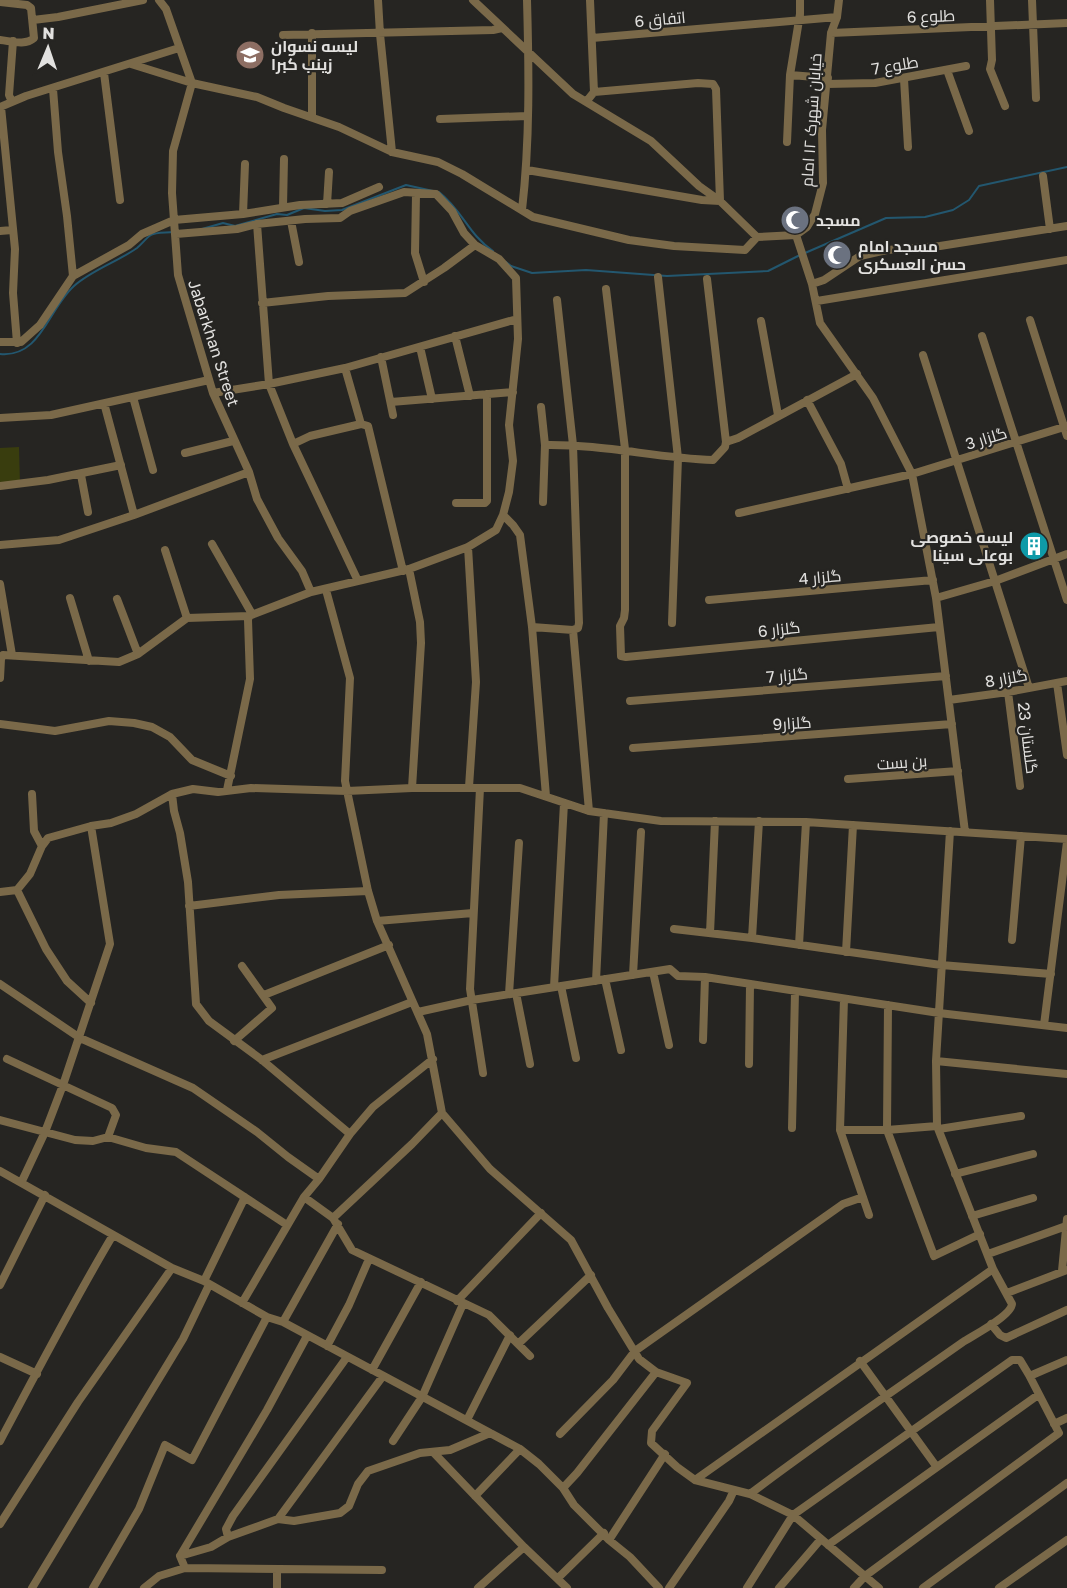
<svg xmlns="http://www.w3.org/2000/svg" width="1067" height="1588" font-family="'Golos Text',Cairo,sans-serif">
<rect width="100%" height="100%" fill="#262522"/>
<path fill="#393d0e" d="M 19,447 L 20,484 L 0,484 L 0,448 Z"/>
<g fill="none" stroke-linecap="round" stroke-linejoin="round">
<path stroke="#23576f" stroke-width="2" d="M 439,192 C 463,211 468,234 493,251
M 202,229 L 223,223 L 235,226 L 277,214 L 287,215 L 304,208 L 325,211 L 342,210 L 406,185 L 433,191
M 805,253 L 886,218 L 925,217 L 953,210 L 969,200 L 979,186 L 1067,167
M 506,262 L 511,266 L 532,273 L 586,270 L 667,276 L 768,271 L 800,255
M 0,354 C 41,358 48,309 74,286 C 92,270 117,262 137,248 C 142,244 146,238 151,235 C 156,232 167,233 173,232"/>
<path stroke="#7a6949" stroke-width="8" d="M 159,0 L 166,9 L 192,83
M 378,0 L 380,34 L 392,152
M 473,0 L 573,94 L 651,141 L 699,186 L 720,201 L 757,237
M 990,0 L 992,60 L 990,69 L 1005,106
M 1032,0 L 1036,98
M 0,2 L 27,5 L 31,8 L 34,38 C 25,46 11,41 0,40
M 33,20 L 58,17 L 143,0
M 831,33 L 1067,23
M 283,35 L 493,30 L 502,28
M 592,38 L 837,17
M 131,64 L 192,83 L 257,97 L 284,108 L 339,127 L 392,152 L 438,162 L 462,174 L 533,217 L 629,240 L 674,246 L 745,250 L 757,237 L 796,235
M 947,70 L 969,131
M 104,73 L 120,200
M 790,75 L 828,78
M 904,79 L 908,147
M 192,83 L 173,151 L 172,193 L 178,275 L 213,393 L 249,472 L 257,499 L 278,538 L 302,571 L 311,592
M 827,84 L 875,83 L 966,66
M 53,89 L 58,152 L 67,216 L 73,276
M 12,102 L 9,95 L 13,41
M 586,102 L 594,92 L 590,0
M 0,107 L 26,96 L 179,48
M 1,107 L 15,249 L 13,293 L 17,343
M 312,117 L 312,33
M 440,119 L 527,116
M 787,142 L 790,75 L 800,14 L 800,0
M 527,170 L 702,200 L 720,201 L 716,89 L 713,84 L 698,83 L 594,92
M 1043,176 L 1050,229
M 416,194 L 415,253 L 424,282
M 327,204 L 329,172
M 283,207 L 284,159
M 522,210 C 530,141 529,70 527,0
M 243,214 L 245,164
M 291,221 L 299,262
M 257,224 L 269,384 L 293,444 L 358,581
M 0,231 L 12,230
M 176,234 L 237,229 L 257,224 L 305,219 L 340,218 L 350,211 L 404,192 L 436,194 L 452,211 L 464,233 L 475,245 L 499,259 L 516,278 L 518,339 L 509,425 L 513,461 L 509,492 L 503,515 L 496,530 L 468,547 L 409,569 L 311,592 L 249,616 L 248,620 L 250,679 L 227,790
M 796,235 L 812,284 L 820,323 L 873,398 L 912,474 L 936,598 L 965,832
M 796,235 L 807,227 L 815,214 L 823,183 L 822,130 L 831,33 L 837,17 L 839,0
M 658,277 L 678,458 L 672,623
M 707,279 L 726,442
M 812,284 L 824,280 L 860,256 L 887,250 L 940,246 L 1067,226
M 606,289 L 625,449 L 625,610 L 624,618 L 620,626 L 621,656 L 626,657 L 939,627
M 817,301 L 1067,260
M 262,303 L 328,296 L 405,293 L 444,268 L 475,245
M 1030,320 L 1067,436
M 761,321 L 778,415
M 455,336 L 470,396
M 982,336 L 1067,600
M 0,342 L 21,342 L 40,325 L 73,276 L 129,245 L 142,234 L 174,220 L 243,214 L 300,205 L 342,203 L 379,187
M 420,347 L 432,399
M 923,355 L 1029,688
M 381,357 L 393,415
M 345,368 L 361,424
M 213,393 L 269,384 L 345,368 L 517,319
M 133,397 L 153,470
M 807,400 L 841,464 L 848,489
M 391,402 L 513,392
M 104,403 L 134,515
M 541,407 L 545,445 L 543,502
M 0,418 L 51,415 L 209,380
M 293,444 L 310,436 L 361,424 L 368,426 L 403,571
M 545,445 C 603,444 656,458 713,460 L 725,447 L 726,442 L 738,438 L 857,374
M 185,453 L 233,441
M 81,475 L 88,512
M 0,486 L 48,480 L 121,465
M 456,503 L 485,503 L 487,501 L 487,394
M 739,513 L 912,474 L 1067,426
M 503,515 L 513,525 L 520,535 L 532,627 L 546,796
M 212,544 L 252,614
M 0,545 L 59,540 L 134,515 L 249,472
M 468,547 L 476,682 L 469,787
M 165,550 L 187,618
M 409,569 L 420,622 L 421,643 L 412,788
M 0,584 L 12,655
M 326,590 L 350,678 L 345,781 L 368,891 L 377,921 L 427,1034 L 442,1113 L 490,1169 L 571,1240 L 608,1308 L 639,1359 L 656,1372 L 687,1383 L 652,1431 L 651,1443 L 677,1467 L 695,1480 L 750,1494 L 793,1515 L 879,1588
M 70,598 L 89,661
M 936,598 L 995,581 L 1067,554
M 117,599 L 138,654
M 709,600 L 933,580
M 532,627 L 573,630 L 578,628 L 579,623 L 573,445 L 557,300
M 573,630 L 589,811
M 0,678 L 1,659 L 3,655 L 119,662 L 138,654 L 187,618 L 249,616
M 1057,683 L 1067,755
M 1008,692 L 1020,786
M 949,700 L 1008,692 L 1067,681
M 630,701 L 946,676
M 0,724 L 55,731 L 109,721 L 134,723 L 152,727 L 170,737 L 192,760 L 231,776
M 633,748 L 952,724
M 848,779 L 958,771
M 480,788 L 470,989 L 483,1073
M 32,794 L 34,831 L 42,846
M 172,794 L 174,811 L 180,833 L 188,882 L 196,1004 L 209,1021 L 262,1060 L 350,1134
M 17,890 L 46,949 L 67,981 L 91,1003
M 0,892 L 17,890 L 30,874 L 42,846 L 48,838 L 91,826 L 111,823 L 136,814 L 172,794 L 193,789 L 218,792 L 251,788 L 347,791 L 412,788 L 520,788 L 589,811 L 661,821 L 806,822 L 1067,839
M 189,906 L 279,895 L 368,891
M 377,921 L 473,913
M 674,929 L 752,938 L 941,965 L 1051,974
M 710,933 L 715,821
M 752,938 L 759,821
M 1012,940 L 1021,836
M 799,945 L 806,822
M 846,952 L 853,825
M 653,972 L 669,1045
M 633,975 L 641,832
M 605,979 L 621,1050
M 596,981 L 604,813
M 0,984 L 80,1038 L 193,1088 L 257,1132 L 288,1157 L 319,1179
M 561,986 L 576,1058
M 554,987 L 564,803
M 516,993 L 530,1064
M 509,994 L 519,843
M 264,995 L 389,945
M 844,999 L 840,1130 L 869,1215
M 888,1005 L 887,1130 L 934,1256 L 980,1234
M 418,1012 L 472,1000 L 670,969 L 678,976 L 705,977 L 939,1013 L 1067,1028
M 1044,1025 L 1067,842
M 703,1040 L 705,977
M 234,1041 L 272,1008 L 242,966
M 7,1059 L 112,1108 L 116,1115 L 108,1137
M 262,1060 L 412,1002
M 936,1061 L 1067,1074
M 749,1064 L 750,985
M 0,1120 L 75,1140 L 93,1141 L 108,1137 L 146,1148 L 176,1152 L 287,1225
M 792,1128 L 795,992
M 939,1129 L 1021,1116
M 840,1130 L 887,1130 L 937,1126
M 0,1171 L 172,1268 L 204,1281 L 267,1317 L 283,1322 L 520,1449 L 539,1464 L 563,1488 L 574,1505 L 609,1540 L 630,1557 L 659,1588
M 955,1174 L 1033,1154
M 22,1181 L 45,1132 L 63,1085 L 110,944 L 91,826
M 304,1197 L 333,1218 L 352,1250 L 489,1315 L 530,1356
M 972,1216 L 1033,1198
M 333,1218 L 412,1144 L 442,1113
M 988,1254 L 1066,1226
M 1062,1271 L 1067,1219
M 204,1281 L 245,1197
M 0,1285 L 45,1195
M 1007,1293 L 1067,1270
M 457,1301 L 541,1213
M 242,1303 L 304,1197 L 319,1179 L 350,1134 L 373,1107 L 433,1059
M 283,1322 L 338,1224
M 991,1324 L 1000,1335 L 1006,1338 L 1067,1310
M 518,1344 L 591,1275
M 327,1346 L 349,1305 L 369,1259
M 0,1357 L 37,1374
M 860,1361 L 936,1466
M 372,1370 L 421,1282
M 467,1420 L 510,1335
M 1054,1424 L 1067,1418
M 560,1434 L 613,1380 L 635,1351 L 843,1204 L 863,1197
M 0,1441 C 37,1372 73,1302 113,1235
M 393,1441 L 422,1397 L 463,1304
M 433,1452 L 524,1547 L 567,1588
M 695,1480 L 993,1269
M 563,1488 L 577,1473 L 656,1372
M 750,1494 C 820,1441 892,1392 963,1342 C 974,1335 1011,1316 1012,1304 L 993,1269 L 937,1126 L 936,1061 L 950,831
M 475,1496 L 520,1449
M 278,1519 L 383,1376
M 0,1524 L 78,1402 L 172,1268
M 228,1537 L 226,1529 L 233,1516 L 347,1357
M 609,1540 L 665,1454
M 828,1545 L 1038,1395
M 180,1556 L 211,1547 L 228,1537 L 278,1519 L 294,1521 L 340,1513 L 349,1506 L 358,1484 L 368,1471 L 420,1453 L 450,1450 L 490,1433
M 185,1568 L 180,1556 L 267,1410 L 307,1336
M 558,1578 L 604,1533
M 32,1588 L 183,1339 L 209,1285
M 93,1588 L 139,1509 L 165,1445 L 192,1460 L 267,1317
M 144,1588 L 159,1576 L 185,1568 L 382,1570
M 277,1588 L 277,1569
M 478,1588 L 524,1547
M 669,1588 L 729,1501 L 734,1490
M 747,1588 L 793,1515 L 1012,1360 L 1020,1360 L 1029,1375 L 1032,1375 L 1067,1360
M 779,1588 L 821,1539
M 854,1588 L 865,1576 L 1059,1433 L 1029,1375
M 923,1588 L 1067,1483
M 999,1588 L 1067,1540"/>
</g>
<defs>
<g id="school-disc" transform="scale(1.5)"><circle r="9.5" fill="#8d6e63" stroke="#262522"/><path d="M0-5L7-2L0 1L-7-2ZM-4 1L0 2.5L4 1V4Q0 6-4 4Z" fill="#fff"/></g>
<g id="mosque-disc" transform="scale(1.5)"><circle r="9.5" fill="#6b7280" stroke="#262522"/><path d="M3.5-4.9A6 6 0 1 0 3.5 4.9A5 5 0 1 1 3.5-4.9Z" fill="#fff"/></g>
<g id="building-disc" transform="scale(1.5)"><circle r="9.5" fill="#0f9aa8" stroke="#262522"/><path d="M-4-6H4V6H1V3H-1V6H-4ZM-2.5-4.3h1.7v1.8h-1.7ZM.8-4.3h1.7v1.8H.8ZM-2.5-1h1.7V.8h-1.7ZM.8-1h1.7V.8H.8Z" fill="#fff"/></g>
</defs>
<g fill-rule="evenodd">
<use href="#school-disc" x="250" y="55"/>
<use href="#mosque-disc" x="795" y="220"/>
<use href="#mosque-disc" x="837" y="255"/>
<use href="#building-disc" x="1034" y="546"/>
</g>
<g text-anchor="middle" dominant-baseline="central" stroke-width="4.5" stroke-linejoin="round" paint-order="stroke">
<g font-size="16" fill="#e2e1df" stroke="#262522">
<text transform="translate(931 16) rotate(-2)">طلوع 6</text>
<text transform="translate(660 19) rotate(-5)">اتفاق 6</text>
<text transform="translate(895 65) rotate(-9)">طلوع 7</text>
<text transform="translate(811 120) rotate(-86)">خیابان شهرک ۱۲ امام</text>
<text transform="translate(214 343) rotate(72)">Jabarkhan Street</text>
<text transform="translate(986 438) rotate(-17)">گلزار 3</text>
<text transform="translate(820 577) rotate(-5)">گلزار 4</text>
<text transform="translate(779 629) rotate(-6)">گلزار 6</text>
<text transform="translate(787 675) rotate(-5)">گلزار 7</text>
<text transform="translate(1006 678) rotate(-10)">گلزار 8</text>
<text transform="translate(792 723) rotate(-4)">گلزار9</text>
<text transform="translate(1028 738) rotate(83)">گلستان 23</text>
<text transform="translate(902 762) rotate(-4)">بن بست</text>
</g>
<g font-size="16" font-weight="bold" fill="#e2e1df" stroke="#262522" text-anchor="start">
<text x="271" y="46">لیسه نسوان<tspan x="271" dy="18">زینب کبرا</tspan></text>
<text x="816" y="220">مسجد</text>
<text x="858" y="246">مسجد امام<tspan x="858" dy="18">حسن العسکری</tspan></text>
<text x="1013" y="537" text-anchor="end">لیسه خصوصی<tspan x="1013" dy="18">بوعلی سینا</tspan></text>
</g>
</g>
<g transform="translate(48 48) rotate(2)" stroke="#262522" stroke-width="4.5" paint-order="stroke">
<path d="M0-4.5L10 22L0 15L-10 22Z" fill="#e2e1df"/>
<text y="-9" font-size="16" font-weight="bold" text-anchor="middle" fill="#e2e1df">N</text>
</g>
</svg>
